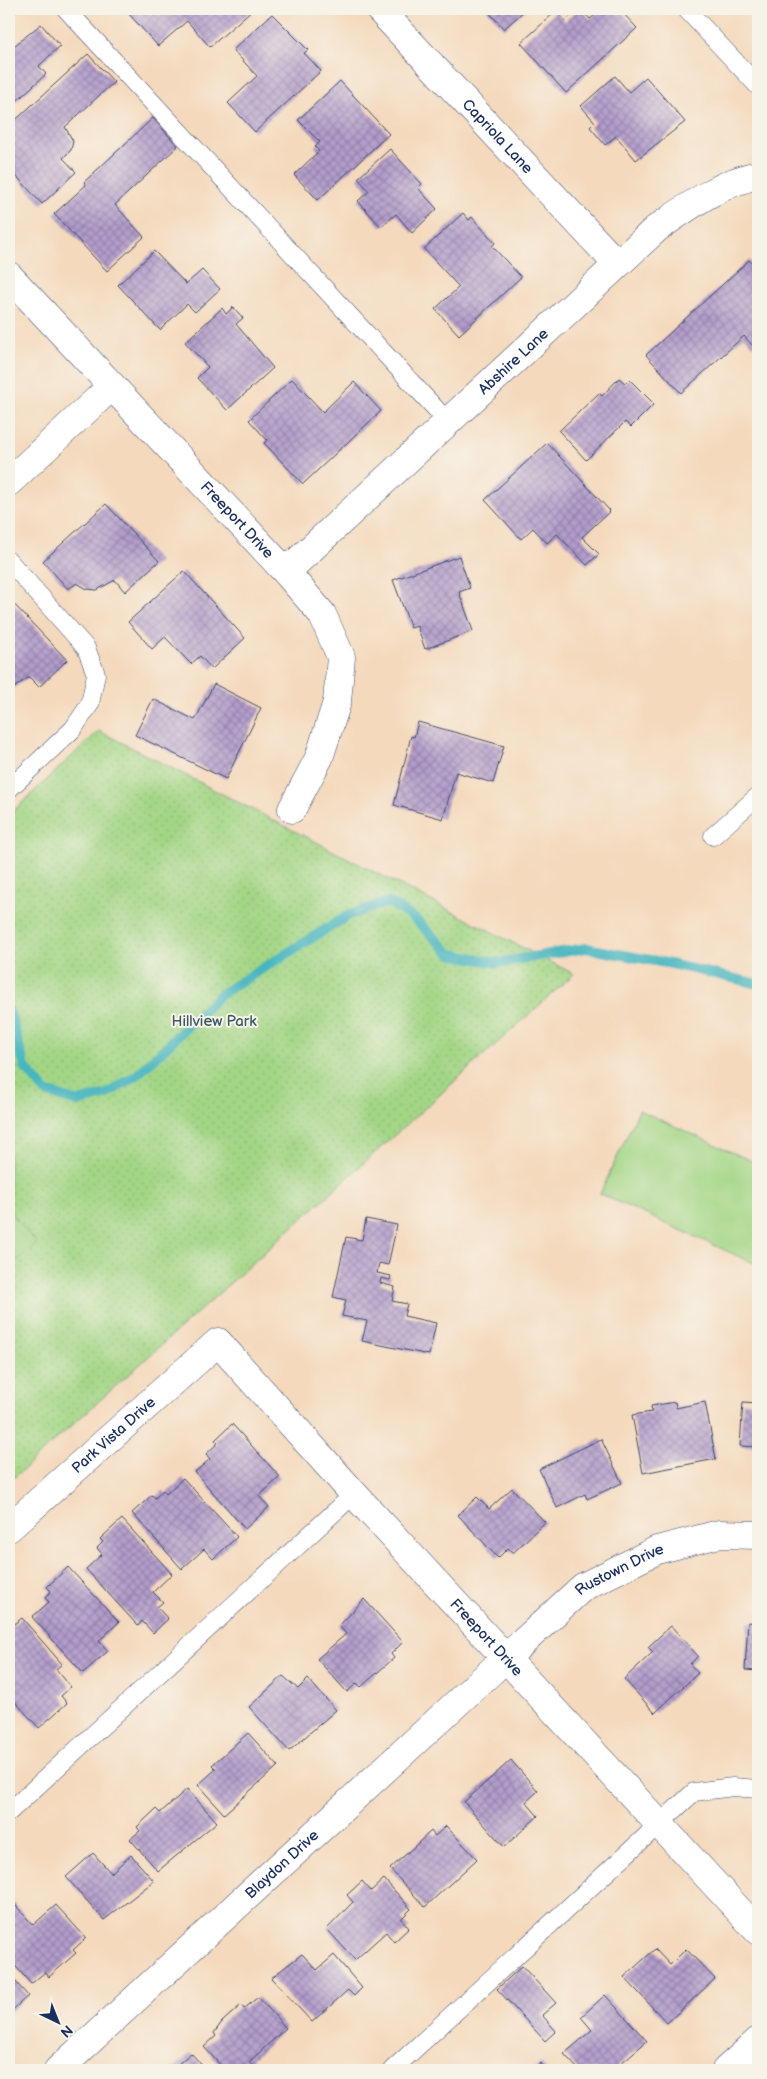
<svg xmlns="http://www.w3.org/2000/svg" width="767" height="2079" font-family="'Balsamiq Sans',sans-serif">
<defs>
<pattern id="grass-dots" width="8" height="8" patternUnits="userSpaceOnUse" patternTransform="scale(1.25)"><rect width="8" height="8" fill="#a3d685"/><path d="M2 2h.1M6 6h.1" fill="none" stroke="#8cb875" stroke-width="1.8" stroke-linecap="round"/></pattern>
<pattern id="building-cross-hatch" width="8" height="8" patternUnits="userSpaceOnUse" patternTransform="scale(1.25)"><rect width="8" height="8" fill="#b39dcb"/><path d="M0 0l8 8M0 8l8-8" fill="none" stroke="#9180a8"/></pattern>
</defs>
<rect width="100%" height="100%" fill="#f7f3e8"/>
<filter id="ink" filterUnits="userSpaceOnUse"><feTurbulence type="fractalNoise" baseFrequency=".02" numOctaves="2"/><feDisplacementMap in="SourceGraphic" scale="10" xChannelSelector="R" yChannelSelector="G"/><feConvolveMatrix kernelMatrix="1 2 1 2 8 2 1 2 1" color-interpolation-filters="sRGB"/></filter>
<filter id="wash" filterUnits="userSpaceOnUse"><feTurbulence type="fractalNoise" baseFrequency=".0096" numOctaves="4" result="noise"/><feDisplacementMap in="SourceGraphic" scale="20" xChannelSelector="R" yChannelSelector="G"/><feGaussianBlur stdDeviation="1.12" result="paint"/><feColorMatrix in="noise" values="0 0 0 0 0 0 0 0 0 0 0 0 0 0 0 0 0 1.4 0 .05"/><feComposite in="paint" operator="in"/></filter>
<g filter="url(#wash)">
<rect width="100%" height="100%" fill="#f4d9bc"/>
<path fill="url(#grass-dots)" stroke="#5f8272" d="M 99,731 L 574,974 L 9,1482 L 9,815 Z"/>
<path fill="#a3d685" stroke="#5f8272" d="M 639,1110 L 758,1164 L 758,1265 L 600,1194 Z
M 9,1211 L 37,1243 L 9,1268 Z"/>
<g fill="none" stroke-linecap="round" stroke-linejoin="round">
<path stroke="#46b5bf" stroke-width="10" d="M 9,1010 L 25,1067 L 46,1092 L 78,1102 L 107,1094 L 137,1075 L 221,994 L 349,915 L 388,902 L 414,918 L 451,954 L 497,963 L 586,948 L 666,963 L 758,984"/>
</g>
<g id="blocks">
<path fill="url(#building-cross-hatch)" d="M 133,9 L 253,9 L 210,47 L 187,21 L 158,46 L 128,13 Z
M 486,9 L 526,9 L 504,29 Z
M 578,9 L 581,9 L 590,19 L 602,9 L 619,9 L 637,28 L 566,93 L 521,43 L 556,11 L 565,21 Z
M 272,14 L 308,50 L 304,53 L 321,71 L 255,132 L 228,103 L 257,76 L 233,50 Z
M 41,24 L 60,46 L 39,66 L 46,74 L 9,108 L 9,50 Z
M 88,54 L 114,82 L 65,127 L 73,141 L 71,150 L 63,158 L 76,172 L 42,204 L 9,168 L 9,126 Z
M 615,76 L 629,92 L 646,77 L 685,122 L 636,160 L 616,136 L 605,145 L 590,127 L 595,122 L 581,106 Z
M 340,81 L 389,134 L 318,200 L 294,175 L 319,151 L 315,147 L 320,142 L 298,120 Z
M 153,118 L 178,146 L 115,205 L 144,237 L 107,271 L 54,214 L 86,185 L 84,182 Z
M 390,149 L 422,184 L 418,188 L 437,209 L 412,233 L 396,214 L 381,227 L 358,201 L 369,191 L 358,178 Z
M 463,213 L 469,220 L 472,217 L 495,243 L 492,246 L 521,277 L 459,335 L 435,309 L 459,287 L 424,249 Z
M 154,251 L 186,284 L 202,270 L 220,289 L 195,312 L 187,304 L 160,330 L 118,285 Z
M 749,260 L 758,270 L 758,341 L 753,346 L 744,336 L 681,393 L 646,355 Z
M 233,307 L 243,318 L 236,324 L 273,368 L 227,410 L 197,378 L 208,367 L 185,342 L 222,308 L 226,314 Z
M 619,378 L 625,383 L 629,379 L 654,404 L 631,427 L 625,422 L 586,460 L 559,431 L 599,393 L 602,396 Z
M 292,379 L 323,412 L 354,382 L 381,411 L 303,484 L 264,443 L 267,440 L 249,420 Z
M 547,443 L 610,511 L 582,537 L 599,554 L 587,565 L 557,534 L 547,543 L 533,528 L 521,539 L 485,500 Z
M 106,504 L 159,561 L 125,592 L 115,580 L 97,590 L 87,589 L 77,583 L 68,589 L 43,561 Z
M 459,556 L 470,588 L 459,592 L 473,631 L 425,649 L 417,626 L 411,628 L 393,580 Z
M 184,571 L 245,638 L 212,669 L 200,656 L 191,664 L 165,637 L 152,649 L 128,622 Z
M 9,599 L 67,660 L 39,687 L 29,677 L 11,690 L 9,690 Z
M 214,684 L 261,708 L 226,779 L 135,735 L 153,699 L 195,720 Z
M 418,722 L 504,746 L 493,783 L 456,772 L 443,819 L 394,805 L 411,736 L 414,737 Z
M 366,1219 L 397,1225 L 388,1265 L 379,1263 L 377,1273 L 391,1276 L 390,1280 L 381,1278 L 380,1283 L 395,1287 L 392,1301 L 407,1304 L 404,1316 L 436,1323 L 429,1355 L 362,1341 L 367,1321 L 342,1316 L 346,1300 L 333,1297 L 346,1237 L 362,1240 Z
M 675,1402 L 676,1408 L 705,1402 L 716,1459 L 643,1473 L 632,1415 L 652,1412 L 651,1406 Z
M 743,1402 L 758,1403 L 758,1447 L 740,1446 Z
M 232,1424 L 280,1477 L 259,1496 L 269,1507 L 245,1529 L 195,1472 L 210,1459 L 206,1454 L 218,1443 L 215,1440 Z
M 601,1439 L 622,1483 L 587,1499 L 585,1494 L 557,1508 L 539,1469 Z
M 183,1478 L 237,1537 L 213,1559 L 204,1549 L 182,1569 L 132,1513 L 152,1495 L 155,1498 L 163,1490 L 166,1494 Z
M 512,1488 L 545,1522 L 513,1553 L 508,1548 L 498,1558 L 458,1515 L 477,1497 L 489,1509 Z
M 122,1519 L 172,1574 L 153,1592 L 163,1602 L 157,1607 L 168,1619 L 153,1633 L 142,1621 L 138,1626 L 86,1569 L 102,1554 L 97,1548 L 103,1542 L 100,1539 Z
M 68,1567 L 119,1622 L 99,1641 L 108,1651 L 83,1673 L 32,1617 L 49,1602 L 45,1598 L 51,1591 L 47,1587 Z
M 364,1599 L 403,1642 L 391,1654 L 394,1658 L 361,1687 L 357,1683 L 347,1692 L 317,1659 L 346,1634 L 339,1626 Z
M 22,1618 L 62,1664 L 56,1669 L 71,1687 L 61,1696 L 67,1703 L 39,1728 L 9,1695 L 9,1628 Z
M 748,1622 L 758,1623 L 758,1671 L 745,1670 Z
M 671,1626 L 698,1656 L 690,1664 L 698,1673 L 655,1713 L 624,1679 L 653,1652 L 648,1647 Z
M 283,1676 L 298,1689 L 308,1679 L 336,1710 L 289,1751 L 249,1707 Z
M 248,1733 L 278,1766 L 224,1814 L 198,1785 L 216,1769 L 212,1765 Z
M 511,1760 L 538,1791 L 526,1802 L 538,1816 L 504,1847 L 464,1802 Z
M 187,1789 L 217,1822 L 158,1871 L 130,1839 L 140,1831 L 137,1827 L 156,1809 L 160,1813 Z
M 446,1826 L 477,1859 L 425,1907 L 390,1869 L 431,1831 L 435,1836 Z
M 93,1853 L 111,1873 L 131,1855 L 154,1881 L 104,1920 L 66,1877 Z
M 384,1879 L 411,1909 L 401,1919 L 409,1928 L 394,1942 L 386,1932 L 355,1960 L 327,1929 L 353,1902 L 347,1895 L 362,1881 L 371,1891 Z
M 9,1898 L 33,1925 L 56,1905 L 86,1938 L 73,1950 L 76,1953 L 49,1977 L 45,1972 L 31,1984 L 9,1959 Z
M 655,1949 L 670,1965 L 686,1949 L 715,1979 L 667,2023 L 624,1977 Z
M 302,1954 L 317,1970 L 334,1955 L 362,1988 L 354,1996 L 348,1990 L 312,2022 L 271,1978 Z
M 522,1966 L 556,2003 L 542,2015 L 556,2031 L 545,2041 L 497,1989 Z
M 9,1974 L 28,1996 L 9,2013 Z
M 605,1995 L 647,2041 L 613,2070 L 579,2070 L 564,2054 L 592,2030 L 581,2017 Z
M 258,1997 L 286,2028 L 249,2062 L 252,2066 L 248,2070 L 225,2070 L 204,2047 L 216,2036 L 214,2033 L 222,2022 L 241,2005 L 244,2009 Z
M 191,2053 L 206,2070 L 171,2070 Z
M 541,2063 L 547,2070 L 533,2070 Z"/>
</g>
</g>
<g filter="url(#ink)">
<use href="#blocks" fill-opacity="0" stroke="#3c486c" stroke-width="1"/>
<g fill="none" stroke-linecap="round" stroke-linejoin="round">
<g stroke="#3c486c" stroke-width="19">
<path id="lane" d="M 66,9 L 448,422
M 686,9 L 758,86
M 9,561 L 86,648 L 96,674 L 90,704 L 73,729 L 9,789
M 713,836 L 758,796
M 9,1812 L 354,1494
M 392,2070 L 694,1792 L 733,1787 L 758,1789"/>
</g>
<g stroke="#3c486c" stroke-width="29">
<g id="street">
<path id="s1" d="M 379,9 L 617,264"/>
<path id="s2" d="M 9,276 L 286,572 L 322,614 L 341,657 L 337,702 L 319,758 L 292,809"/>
<path d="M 9,482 L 112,386"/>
<path id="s3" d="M 286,572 L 656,229 C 688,207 719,183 758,175"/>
<path id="s4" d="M 9,1528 L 218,1342 L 354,1494 L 758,1931"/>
<path id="s5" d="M 58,2070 L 583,1587 L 657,1550 L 719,1534 L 758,1535"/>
<path d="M 726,2070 L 758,2041"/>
</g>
</g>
<use href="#lane" stroke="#fff" stroke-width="18"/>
<use href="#street" stroke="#fff" stroke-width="28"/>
</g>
</g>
<g text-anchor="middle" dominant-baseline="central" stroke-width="4" stroke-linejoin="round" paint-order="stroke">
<g font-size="15" fill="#1b2f5e" stroke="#f7f3e8">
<text stroke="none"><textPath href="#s1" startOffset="174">Capriola Lane</textPath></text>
<text stroke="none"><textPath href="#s3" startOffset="310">Abshire Lane</textPath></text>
<text stroke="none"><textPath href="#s2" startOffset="334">Freeport Drive</textPath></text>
<text stroke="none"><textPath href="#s4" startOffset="140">Park Vista Drive</textPath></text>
<text stroke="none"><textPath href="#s5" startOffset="754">Rustown Drive</textPath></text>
<text stroke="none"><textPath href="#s4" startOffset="679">Freeport Drive</textPath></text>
<text stroke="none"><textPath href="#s5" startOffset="304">Blaydon Drive</textPath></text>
</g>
<g font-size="15" fill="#3d5968" stroke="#f7f3e8">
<text x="214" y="1021">Hillview Park</text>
</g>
</g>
<rect width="767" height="2079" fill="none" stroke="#f7f3e8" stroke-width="30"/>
<g transform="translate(58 2022) rotate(137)" stroke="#f7f3e8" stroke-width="4" paint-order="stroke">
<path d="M0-4L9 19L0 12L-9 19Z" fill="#1b2f5e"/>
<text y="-8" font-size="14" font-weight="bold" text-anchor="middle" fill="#1b2f5e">N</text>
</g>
</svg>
